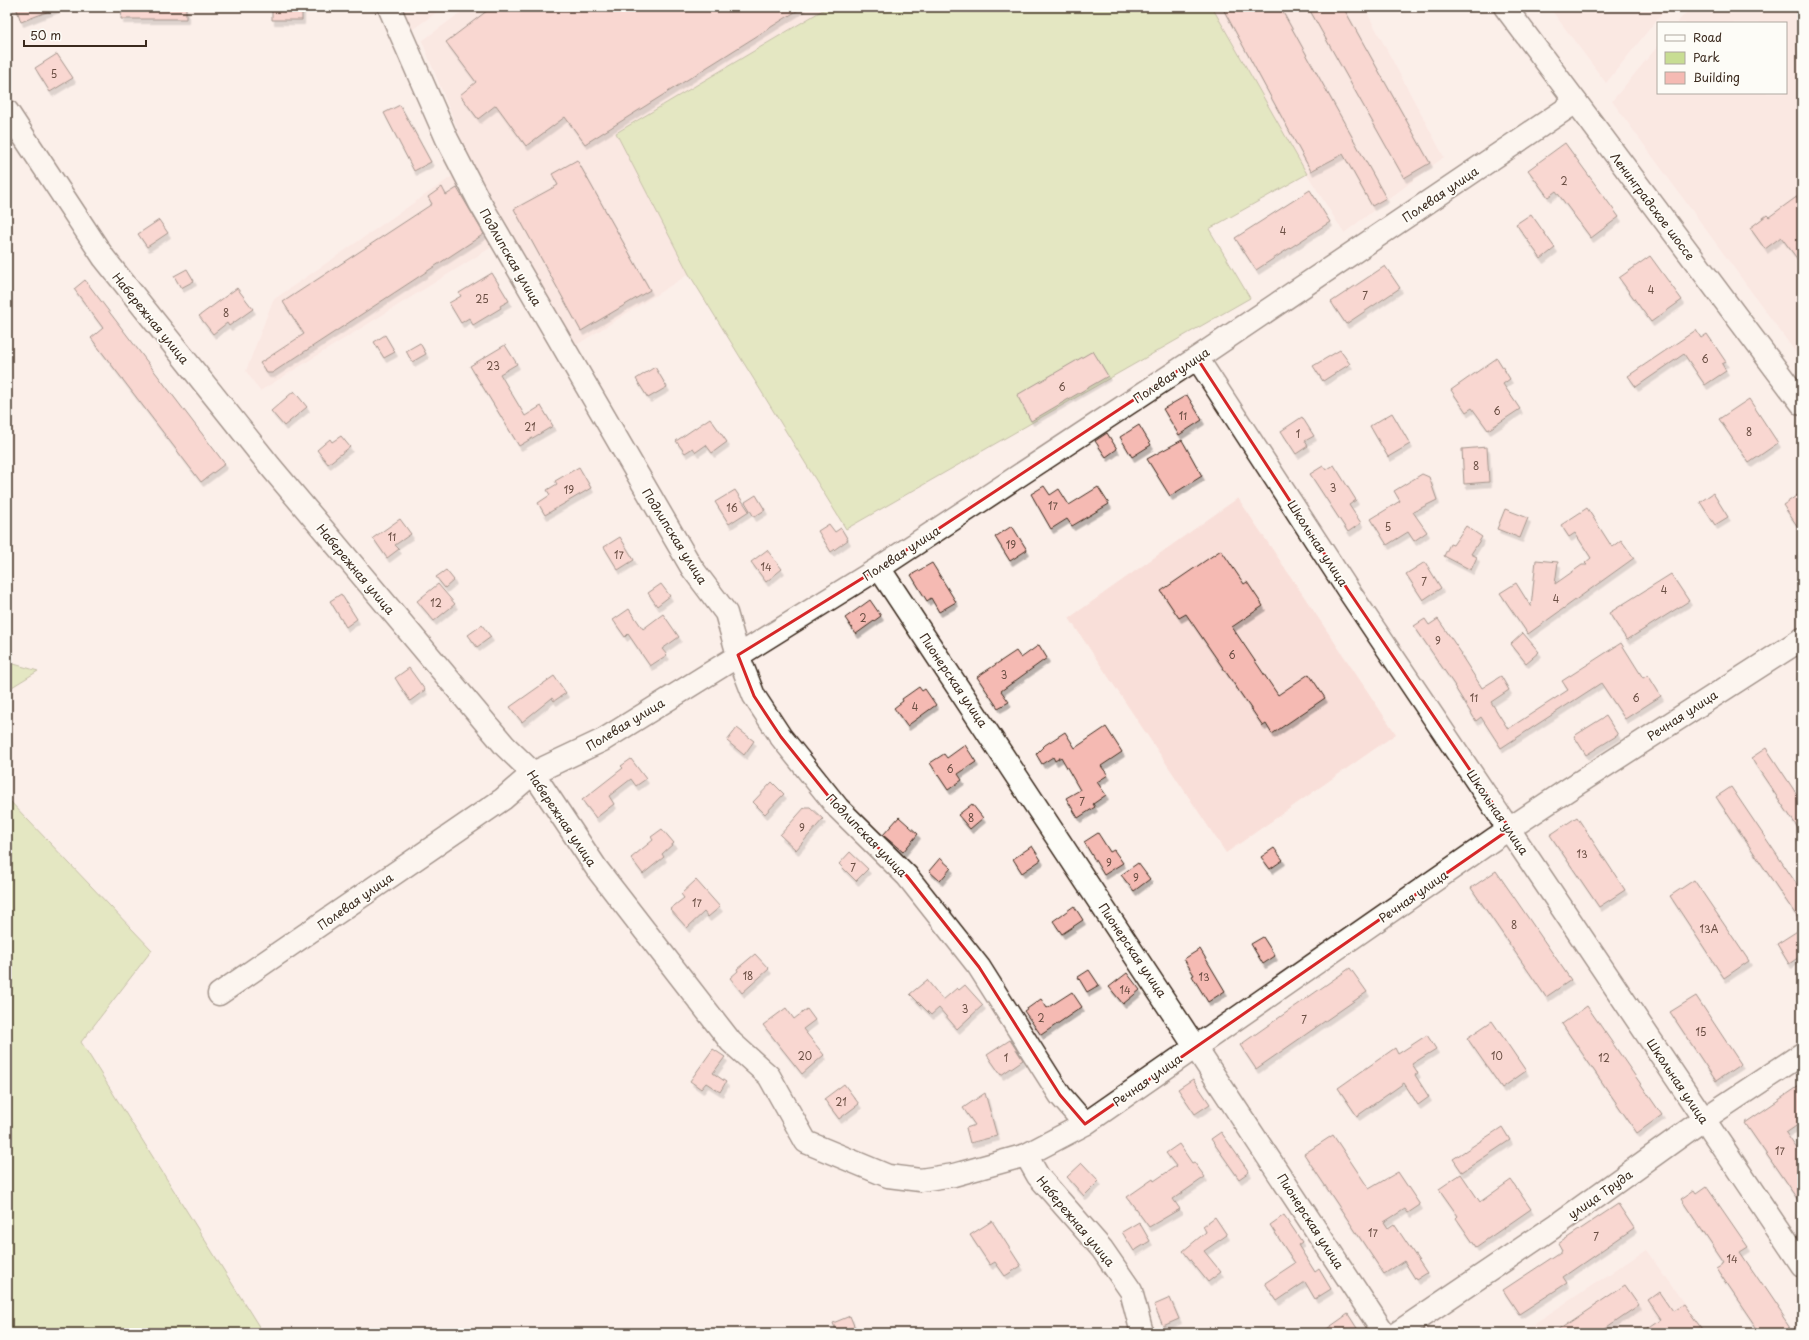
<svg xmlns="http://www.w3.org/2000/svg" width="1809" height="1340" font-family="'Playpen Sans',sans-serif">
<defs>
<filter id="shadow"><feDropShadow dx="2.5" dy="4.5" stdDeviation="0" flood-color="#0004"/></filter>
</defs>
<rect width="100%" height="100%" fill="#fbefe9"/>
<filter id="ink" filterUnits="userSpaceOnUse"><feTurbulence type="fractalNoise" baseFrequency=".025" numOctaves="2"/><feDisplacementMap in="SourceGraphic" scale="8" xChannelSelector="R" yChannelSelector="G"/><feConvolveMatrix kernelMatrix="1 2 1 2 8 2 1 2 1" color-interpolation-filters="sRGB"/></filter>
<g filter="url(#ink)">
<path fill="#f9dfd9" d="M 399,7 L 444,7 L 409,32 Z
M 468,7 L 828,7 L 616,133 L 689,274 L 575,346 L 470,160 L 422,41 Z
M 1212,7 L 1364,7 L 1444,157 L 1344,233 L 1307,174 Z
M 1549,7 L 1667,7 L 1606,83 Z
M 1691,7 L 1802,7 L 1802,361 L 1612,101 L 1658,46 L 1658,93 L 1786,93 L 1786,23 L 1677,23 Z
M 457,173 L 495,245 L 260,391 L 246,371 L 273,300 Z
M 1238,498 L 1396,734 L 1226,853 L 1069,618 Z
M 1646,1250 L 1705,1333 L 1520,1333 Z"/>
<path fill="#c8dd93" stroke="#828458" d="M 828,7 L 1212,7 L 1307,174 L 1209,229 L 1250,298 L 846,529 L 689,274 L 616,133 Z
M 7,662 L 38,671 L 7,690 Z
M 7,798 L 152,950 L 81,1042 L 263,1333 L 7,1333 Z"/>
<path fill="#f5bab3" stroke="#3b2a1e" filter="url(#shadow)" d="M 16,7 L 57,7 L 57,8 L 21,22 Z
M 122,7 L 186,7 L 186,19 L 121,19 Z
M 272,7 L 302,7 L 302,20 L 272,20 Z
M 492,7 L 803,7 L 585,144 L 565,117 L 526,146 L 496,105 L 478,119 L 460,95 L 476,82 L 446,42 Z
M 1222,7 L 1280,7 L 1386,198 L 1372,206 L 1343,154 L 1311,171 Z
M 1308,7 L 1343,7 L 1430,163 L 1404,178 Z
M 57,54 L 73,78 L 50,92 L 35,68 Z
M 400,105 L 431,162 L 414,171 L 384,113 Z
M 1565,143 L 1619,217 L 1591,238 L 1556,191 L 1548,197 L 1528,170 Z
M 577,160 L 650,290 L 581,331 L 514,209 L 558,185 L 552,174 Z
M 442,187 L 446,195 L 457,188 L 484,234 L 272,373 L 267,373 L 260,363 L 304,334 L 283,302 L 432,204 L 428,197 Z
M 1310,190 L 1330,222 L 1256,270 L 1235,238 Z
M 1802,193 L 1802,265 L 1781,237 L 1765,249 L 1750,228 L 1767,215 L 1769,217 Z
M 1531,214 L 1555,248 L 1541,259 L 1516,224 Z
M 159,220 L 168,233 L 147,247 L 138,234 Z
M 1650,256 L 1682,300 L 1651,322 L 1619,278 Z
M 1385,266 L 1400,288 L 1346,324 L 1331,302 Z
M 187,269 L 194,281 L 181,288 L 174,276 Z
M 492,273 L 509,301 L 500,306 L 501,308 L 473,325 L 469,318 L 461,323 L 449,303 L 461,296 L 459,293 Z
M 85,280 L 225,464 L 201,482 L 91,338 L 103,328 L 74,289 Z
M 237,288 L 253,309 L 229,326 L 227,323 L 213,334 L 199,316 Z
M 1696,330 L 1701,338 L 1707,334 L 1726,362 L 1722,364 L 1726,371 L 1705,385 L 1684,354 L 1636,387 L 1628,376 Z
M 385,335 L 395,352 L 384,358 L 374,342 Z
M 420,343 L 426,354 L 412,362 L 406,351 Z
M 505,345 L 517,364 L 500,374 L 525,416 L 541,406 L 553,426 L 519,446 L 470,366 Z
M 1340,350 L 1350,364 L 1323,381 L 1313,366 Z
M 1093,351 L 1108,376 L 1031,421 L 1017,395 Z
M 1497,358 L 1510,379 L 1503,384 L 1520,409 L 1488,430 L 1472,408 L 1466,412 L 1451,390 Z
M 655,367 L 667,387 L 648,398 L 636,379 Z
M 294,391 L 307,407 L 284,426 L 271,411 Z
M 1187,395 L 1202,420 L 1179,435 L 1163,409 Z
M 1749,399 L 1778,443 L 1749,463 L 1719,419 Z
M 1392,413 L 1410,444 L 1388,457 L 1370,426 Z
M 1302,417 L 1314,436 L 1305,441 L 1308,446 L 1296,454 L 1281,431 Z
M 710,418 L 727,442 L 712,453 L 706,445 L 696,452 L 693,448 L 685,453 L 676,441 Z
M 1139,425 L 1151,445 L 1132,457 L 1120,437 Z
M 1107,433 L 1117,449 L 1106,457 L 1095,441 Z
M 341,436 L 350,447 L 328,464 L 317,450 L 330,439 L 332,442 Z
M 1182,440 L 1202,476 L 1170,496 L 1147,459 Z
M 1487,447 L 1489,482 L 1464,484 L 1462,449 Z
M 1334,465 L 1356,500 L 1349,505 L 1361,523 L 1348,532 L 1310,474 L 1323,466 L 1326,470 Z
M 579,467 L 591,488 L 545,515 L 538,503 L 550,495 L 547,490 L 557,484 L 555,481 Z
M 1422,474 L 1429,477 L 1437,500 L 1413,512 L 1427,532 L 1414,541 L 1408,532 L 1387,545 L 1371,519 L 1400,501 L 1394,491 Z
M 1044,486 L 1050,495 L 1059,489 L 1069,505 L 1098,487 L 1109,504 L 1072,526 L 1067,519 L 1051,529 L 1031,494 Z
M 735,490 L 749,511 L 729,524 L 715,502 Z
M 1802,492 L 1802,533 L 1783,505 Z
M 1713,493 L 1728,517 L 1715,525 L 1700,502 Z
M 756,495 L 765,510 L 754,517 L 745,502 Z
M 1587,508 L 1612,547 L 1621,540 L 1634,558 L 1528,634 L 1500,593 L 1516,583 L 1531,607 L 1536,560 L 1558,562 L 1555,584 L 1582,565 L 1587,565 L 1585,563 L 1591,558 L 1575,533 L 1569,537 L 1561,525 Z
M 1505,509 L 1528,518 L 1520,538 L 1497,529 Z
M 400,519 L 411,534 L 395,545 L 399,549 L 387,558 L 373,538 Z
M 829,524 L 835,532 L 841,528 L 848,540 L 831,552 L 818,531 Z
M 1012,526 L 1027,550 L 1010,561 L 995,537 Z
M 1466,526 L 1482,537 L 1471,554 L 1477,557 L 1471,570 L 1444,556 L 1450,544 L 1453,545 Z
M 620,537 L 634,560 L 618,570 L 604,547 Z
M 767,550 L 782,569 L 766,582 L 751,562 Z
M 1221,550 L 1244,584 L 1247,582 L 1263,606 L 1232,627 L 1278,695 L 1309,674 L 1325,698 L 1272,734 L 1266,724 L 1263,726 L 1186,614 L 1179,618 L 1161,591 Z
M 1425,562 L 1441,588 L 1423,600 L 1406,574 Z
M 932,563 L 956,602 L 939,612 L 931,598 L 927,601 L 911,575 Z
M 446,570 L 454,580 L 445,588 L 436,577 Z
M 1671,574 L 1689,601 L 1627,640 L 1609,613 Z
M 438,584 L 455,604 L 434,621 L 417,601 Z
M 661,584 L 670,596 L 657,606 L 648,593 Z
M 341,594 L 357,619 L 346,627 L 330,601 Z
M 870,600 L 881,616 L 856,634 L 845,618 Z
M 629,609 L 643,629 L 663,614 L 679,637 L 662,649 L 667,655 L 650,666 L 628,634 L 625,637 L 613,620 Z
M 1425,619 L 1429,625 L 1438,619 L 1462,654 L 1461,655 L 1482,688 L 1501,676 L 1509,690 L 1491,702 L 1508,729 L 1568,690 L 1562,681 L 1621,643 L 1643,678 L 1648,675 L 1661,696 L 1625,719 L 1601,683 L 1501,748 L 1481,717 L 1476,721 L 1454,686 L 1455,686 L 1414,626 Z
M 482,625 L 491,637 L 477,647 L 468,635 Z
M 1523,633 L 1539,652 L 1526,663 L 1511,644 Z
M 1039,645 L 1047,658 L 1001,691 L 1009,702 L 998,708 L 977,677 L 1016,651 L 1021,658 Z
M 409,668 L 425,690 L 410,701 L 395,678 Z
M 554,676 L 566,693 L 554,701 L 552,698 L 522,722 L 510,707 Z
M 919,687 L 922,691 L 925,689 L 936,705 L 907,726 L 894,708 L 903,701 L 902,699 Z
M 1606,716 L 1618,735 L 1586,755 L 1574,736 Z
M 1106,727 L 1122,752 L 1101,766 L 1108,775 L 1097,782 L 1106,795 L 1093,804 L 1095,807 L 1078,818 L 1066,798 L 1080,790 L 1061,757 L 1055,761 L 1053,757 L 1042,764 L 1036,754 L 1045,745 L 1065,732 L 1075,748 Z
M 737,728 L 754,741 L 744,755 L 727,741 Z
M 965,745 L 976,762 L 958,774 L 962,780 L 948,790 L 930,763 L 944,754 L 947,758 Z
M 1766,748 L 1802,802 L 1802,834 L 1751,758 Z
M 631,759 L 646,779 L 636,786 L 631,779 L 609,796 L 614,804 L 596,818 L 582,800 L 623,768 L 621,766 Z
M 772,782 L 784,794 L 765,814 L 753,802 Z
M 1731,787 L 1802,892 L 1802,924 L 1716,797 Z
M 972,804 L 983,818 L 970,829 L 958,815 Z
M 805,807 L 810,807 L 823,819 L 796,850 L 780,835 Z
M 899,817 L 918,834 L 903,852 L 883,835 Z
M 1577,817 L 1625,890 L 1599,907 L 1550,835 Z
M 662,829 L 674,843 L 662,854 L 664,857 L 643,874 L 631,858 L 653,840 L 651,837 Z
M 1098,833 L 1110,852 L 1114,850 L 1123,863 L 1104,875 L 1084,842 Z
M 1032,846 L 1041,860 L 1022,873 L 1013,859 Z
M 1274,848 L 1283,860 L 1270,869 L 1261,857 Z
M 850,852 L 868,869 L 856,881 L 839,864 Z
M 940,858 L 951,868 L 940,881 L 929,871 Z
M 1138,863 L 1150,879 L 1134,891 L 1121,875 Z
M 1496,871 L 1571,980 L 1546,997 L 1471,888 Z
M 696,880 L 720,907 L 708,917 L 704,912 L 687,928 L 670,909 L 684,898 L 681,894 Z
M 1694,880 L 1749,961 L 1724,978 L 1670,896 Z
M 1074,906 L 1083,920 L 1062,934 L 1053,921 Z
M 1802,928 L 1802,955 L 1789,964 L 1777,944 Z
M 1263,937 L 1275,956 L 1263,964 L 1251,944 Z
M 1200,949 L 1225,991 L 1208,1002 L 1192,976 L 1194,975 L 1184,959 Z
M 755,954 L 769,969 L 742,993 L 730,978 L 738,971 L 737,969 Z
M 1350,968 L 1367,992 L 1256,1069 L 1240,1045 Z
M 1089,970 L 1099,985 L 1087,992 L 1078,977 Z
M 1127,973 L 1140,990 L 1123,1004 L 1109,987 Z
M 927,980 L 943,1000 L 957,988 L 959,990 L 965,985 L 983,1005 L 957,1029 L 939,1008 L 931,1015 L 910,994 Z
M 1072,992 L 1082,1007 L 1041,1035 L 1024,1011 L 1041,999 L 1047,1008 Z
M 1696,996 L 1741,1064 L 1716,1081 L 1670,1012 Z
M 1587,1006 L 1662,1115 L 1637,1133 L 1562,1024 Z
M 786,1008 L 794,1019 L 807,1009 L 815,1020 L 803,1029 L 824,1055 L 802,1074 L 763,1025 Z
M 1492,1021 L 1526,1071 L 1502,1088 L 1467,1038 Z
M 1427,1035 L 1436,1049 L 1412,1064 L 1418,1073 L 1415,1075 L 1429,1097 L 1418,1105 L 1404,1083 L 1357,1116 L 1338,1088 L 1395,1048 L 1398,1054 Z
M 1010,1040 L 1023,1060 L 1001,1075 L 987,1055 Z
M 713,1049 L 725,1057 L 713,1073 L 726,1082 L 720,1092 L 706,1083 L 701,1089 L 690,1081 Z
M 1193,1079 L 1210,1104 L 1195,1114 L 1178,1089 Z
M 844,1084 L 859,1104 L 839,1119 L 824,1099 Z
M 1802,1084 L 1802,1122 L 1786,1133 L 1802,1156 L 1802,1206 L 1745,1123 Z
M 985,1093 L 997,1136 L 970,1143 L 966,1128 L 975,1125 L 963,1108 Z
M 1502,1127 L 1510,1140 L 1462,1172 L 1453,1159 Z
M 1221,1132 L 1249,1172 L 1239,1179 L 1211,1139 Z
M 1333,1135 L 1369,1189 L 1398,1172 L 1420,1205 L 1408,1213 L 1405,1209 L 1384,1222 L 1388,1228 L 1394,1224 L 1427,1273 L 1416,1280 L 1404,1261 L 1384,1274 L 1304,1154 Z
M 1179,1144 L 1192,1163 L 1194,1162 L 1205,1177 L 1173,1199 L 1180,1209 L 1149,1227 L 1127,1197 L 1153,1179 L 1154,1181 L 1176,1166 L 1166,1153 Z
M 1082,1163 L 1099,1181 L 1084,1196 L 1067,1177 Z
M 1461,1174 L 1480,1202 L 1511,1180 L 1531,1209 L 1476,1247 L 1456,1218 L 1458,1216 L 1439,1189 Z
M 1706,1186 L 1748,1247 L 1740,1252 L 1795,1333 L 1760,1333 L 1716,1268 L 1724,1263 L 1681,1199 L 1694,1190 L 1696,1193 Z
M 1618,1204 L 1634,1228 L 1563,1277 L 1567,1283 L 1519,1314 L 1503,1290 L 1562,1251 L 1558,1244 Z
M 1284,1215 L 1302,1242 L 1298,1245 L 1315,1272 L 1319,1269 L 1331,1289 L 1315,1299 L 1305,1282 L 1277,1301 L 1265,1283 L 1295,1263 L 1270,1225 Z
M 1215,1217 L 1227,1235 L 1204,1251 L 1221,1272 L 1208,1282 L 1183,1251 L 1206,1232 L 1203,1226 Z
M 992,1221 L 1021,1266 L 1005,1276 L 995,1262 L 990,1265 L 970,1235 Z
M 1139,1222 L 1150,1241 L 1134,1251 L 1122,1232 Z
M 1625,1285 L 1639,1305 L 1598,1333 L 1554,1333 Z
M 1659,1292 L 1672,1311 L 1683,1304 L 1704,1333 L 1641,1333 L 1661,1319 L 1648,1300 Z
M 1170,1298 L 1179,1319 L 1163,1326 L 1154,1305 Z
M 1348,1314 L 1360,1333 L 1321,1333 Z
M 850,1316 L 857,1333 L 837,1333 L 833,1323 Z"/>
<g fill="none" stroke-linecap="round" stroke-linejoin="round">
<g stroke="#3b2a1e" stroke-width="25">
<path id="minor" d="M 389,7 L 447,139 L 480,203 L 692,568 L 726,613 L 738,655 L 754,696 L 781,737 L 838,808 L 907,876 L 979,967 L 1060,1095 L 1085,1124
M 7,111 L 104,258 L 270,466 L 505,746 L 533,773 L 597,869 L 731,1042 L 769,1076 L 806,1142 L 888,1176 L 920,1180 L 954,1175 L 1026,1155 L 1085,1124 L 1494,839 L 1569,789 L 1802,639
M 1197,358 L 1348,590 L 1802,1265
M 879,568 L 1384,1333
M 219,994 L 503,799 L 533,773 L 603,740 L 879,568 L 1197,358 L 1576,102
M 1026,1155 L 1038,1176 L 1102,1249 L 1131,1291 L 1142,1333
M 1397,1333 L 1558,1224 L 1704,1119 L 1802,1054"/>
</g>
<g stroke="#3b2a1e" stroke-width="25">
<path id="major" d="M 1505,7 L 1802,404"/>
</g>
<use href="#minor" stroke="#fdfcf7" stroke-width="22"/>
<use href="#major" stroke="#fdfcf7" stroke-width="22"/>
</g>
</g>
<path d="M0 0H1809V1340H0ZM 1197,358 L 1348,590 L 1510,829 L 1085,1124 L 1060,1095 L 979,967 L 907,876 L 838,808 L 781,737 L 754,696 L 738,655 L 879,568 Z" fill="#fbefe9" fill-opacity=".55" fill-rule="evenodd"/>
<path fill="none" stroke="#d62828" stroke-width="3" stroke-linejoin="round" d="M 1197,358 L 1348,590 L 1510,829 L 1085,1124 L 1060,1095 L 979,967 L 907,876 L 838,808 L 781,737 L 754,696 L 738,655 L 879,568 Z"/>
<g text-anchor="middle" dominant-baseline="central" stroke-width="3.5" stroke-linejoin="round" paint-order="stroke">
<g font-size="10" fill="#6a4e43">
<text x="54" y="73">5</text>
<text x="1564" y="180">2</text>
<text x="1283" y="230">4</text>
<text x="1651" y="289">4</text>
<text x="1365" y="295">7</text>
<text x="482" y="298">25</text>
<text x="226" y="312">8</text>
<text x="1705" y="358">6</text>
<text x="493" y="365">23</text>
<text x="1062" y="386">6</text>
<text x="1497" y="410">6</text>
<text x="1183" y="415">11</text>
<text x="530" y="426">21</text>
<text x="1749" y="431">8</text>
<text x="1298" y="433">1</text>
<text x="1476" y="465">8</text>
<text x="1333" y="487">3</text>
<text x="569" y="489">19</text>
<text x="1053" y="505">17</text>
<text x="732" y="507">16</text>
<text x="1388" y="526">5</text>
<text x="392" y="536">11</text>
<text x="1011" y="544">19</text>
<text x="619" y="554">17</text>
<text x="766" y="566">14</text>
<text x="1424" y="581">7</text>
<text x="1664" y="589">4</text>
<text x="1556" y="598">4</text>
<text x="436" y="602">12</text>
<text x="863" y="617">2</text>
<text x="1438" y="640">9</text>
<text x="1232" y="654">6</text>
<text x="1004" y="674">3</text>
<text x="1474" y="697">11</text>
<text x="1636" y="697">6</text>
<text x="915" y="706">4</text>
<text x="950" y="768">6</text>
<text x="1082" y="801">7</text>
<text x="971" y="817">8</text>
<text x="802" y="827">9</text>
<text x="1582" y="853">13</text>
<text x="1109" y="862">9</text>
<text x="853" y="867">7</text>
<text x="1136" y="877">9</text>
<text x="697" y="902">17</text>
<text x="1514" y="924">8</text>
<text x="1709" y="928">13А</text>
<text x="748" y="975">18</text>
<text x="1204" y="976">13</text>
<text x="1125" y="989">14</text>
<text x="965" y="1008">3</text>
<text x="1041" y="1017">2</text>
<text x="1304" y="1019">7</text>
<text x="1701" y="1031">15</text>
<text x="805" y="1055">20</text>
<text x="1497" y="1055">10</text>
<text x="1006" y="1057">1</text>
<text x="1604" y="1057">12</text>
<text x="841" y="1101">21</text>
<text x="1780" y="1150">17</text>
<text x="1373" y="1232">17</text>
<text x="1596" y="1236">7</text>
<text x="1732" y="1258">14</text>
</g>
<g font-size="12" fill="#3b2a1e" stroke="#fdfcf7">
<text transform="translate(1440 194) rotate(-34)">Полевая улица</text>
<text transform="translate(1653 206) rotate(53)">Ленинградское шоссе</text>
<text transform="translate(511 257) rotate(60)">Подлипская улица</text>
<text transform="translate(151 318) rotate(51)">Набережная улица</text>
<text transform="translate(1171 375) rotate(-34)">Полевая улица</text>
<text transform="translate(675 536) rotate(58)">Подлипская улица</text>
<text transform="translate(1318 543) rotate(57)">Школьная улица</text>
<text transform="translate(901 553) rotate(-33)">Полевая улица</text>
<text transform="translate(356 569) rotate(50)">Набережная улица</text>
<text transform="translate(954 680) rotate(56)">Пионерская улица</text>
<text transform="translate(1682 715) rotate(-33)">Речная улица</text>
<text transform="translate(625 724) rotate(-31)">Полевая улица</text>
<text transform="translate(1498 812) rotate(56)">Школьная улица</text>
<text transform="translate(562 818) rotate(56)">Набережная улица</text>
<text transform="translate(867 835) rotate(46)">Подлипская улица</text>
<text transform="translate(1413 896) rotate(-35)">Речная улица</text>
<text transform="translate(355 901) rotate(-35)">Полевая улица</text>
<text transform="translate(1133 950) rotate(56)">Пионерская улица</text>
<text transform="translate(1147 1080) rotate(-35)">Речная улица</text>
<text transform="translate(1678 1081) rotate(56)">Школьная улица</text>
<text transform="translate(1600 1194) rotate(-35)">улица Труда</text>
<text transform="translate(1076 1221) rotate(50)">Набережная улица</text>
<text transform="translate(1311 1221) rotate(57)">Пионерская улица</text>
</g>
</g>
<rect width="1809" height="1340" fill="none" stroke="#fdfcf7" stroke-width="24"/>
<rect x="12" y="12" width="1785" height="1316" fill="none" stroke="#3b2a1e" stroke-width="1.5" filter="url(#ink)"/>
<rect x="1657" y="22" width="130" height="72" fill="#fdfcf7" stroke="#afa8a0"/>
<rect x="1665" y="35" width="20" height="6" fill="#fdfcf7" stroke="#afa8a0"/>
<text x="1693" y="42" font-size="12" fill="#3b2a1e">Road</text>
<rect x="1665" y="52" width="20" height="12" fill="#c8dd93" stroke="#afa8a0"/>
<text x="1693" y="62" font-size="12" fill="#3b2a1e">Park</text>
<rect x="1665" y="72" width="20" height="12" fill="#f5bab3" stroke="#afa8a0"/>
<text x="1693" y="82" font-size="12" fill="#3b2a1e">Building</text>
<path d="M24 40v6h122v-6" fill="none" stroke="#3b2a1e" stroke-width="2"/>
<text x="30" y="40" font-size="12" fill="#3b2a1e" stroke="#fdfcf7" stroke-width="3" paint-order="stroke">50 m</text>
</svg>
